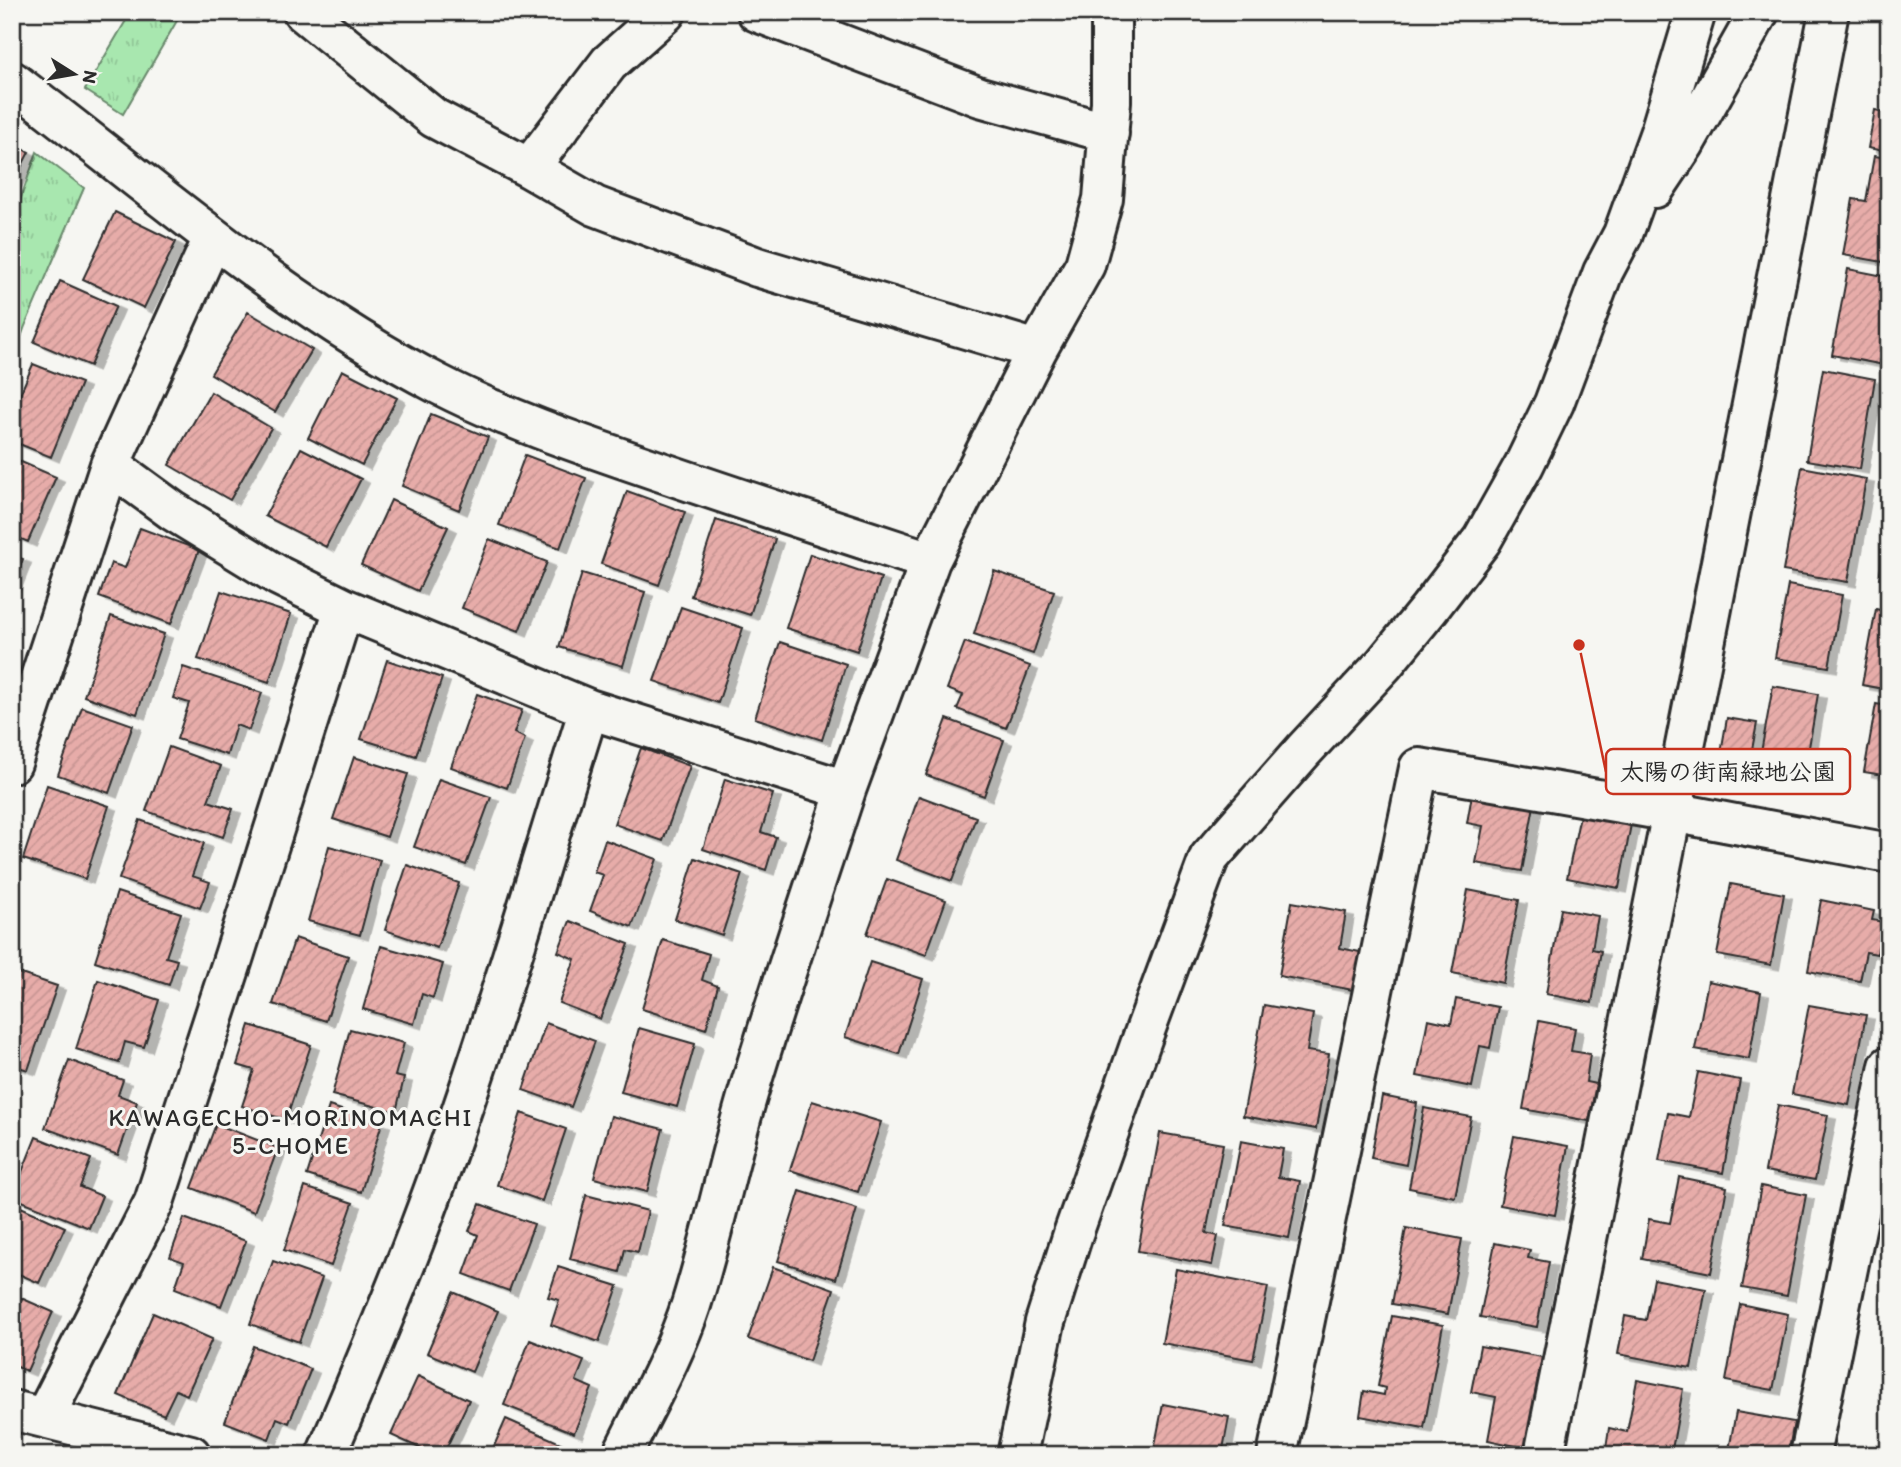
<svg xmlns="http://www.w3.org/2000/svg" width="1901" height="1467" font-family="Itim,'Klee One',sans-serif">
<defs>
<pattern id="grass-tufts" width="24" height="20" patternUnits="userSpaceOnUse" patternTransform="scale(1.75)"><rect width="24" height="20" fill="#a8e7af"/><path d="M3 7l-1-3M5 7V3M7 7l1-3M15 17l-1-3M17 17v-4M19 17l1-3" fill="none" stroke="#91c697"/></pattern>
<pattern id="building-hatch" width="6" height="6" patternUnits="userSpaceOnUse" patternTransform="scale(1.75)"><rect width="6" height="6" fill="#e7aca9"/><path d="M-1 1l2-2M0 6l6-6M5 7l2-2" fill="none" stroke="#c69492"/></pattern>
<filter id="shadow"><feDropShadow dx="8" dy="4.5" stdDeviation="0" flood-color="#0004"/></filter>
</defs>
<rect width="100%" height="100%" fill="#f6f6f2"/>
<filter id="ink" filterUnits="userSpaceOnUse"><feTurbulence type="fractalNoise" baseFrequency=".0143" numOctaves="2"/><feDisplacementMap in="SourceGraphic" scale="14" xChannelSelector="R" yChannelSelector="G"/><feConvolveMatrix kernelMatrix="1 2 1 2 8 2 1 2 1" color-interpolation-filters="sRGB"/></filter>
<g filter="url(#ink)">
<path fill="url(#grass-tufts)" stroke="#6a896d" stroke-width="2" d="M 131,12 L 182,12 L 123,114 L 85,90 Z
M 37,152 L 84,188 L 25,326 L 12,362 L 12,223 Z"/>
<path fill="url(#building-hatch)" stroke="#2b2b2b" stroke-width="2" filter="url(#shadow)" d="M 1875,110 L 1889,113 L 1889,152 L 1868,148 Z
M 12,144 L 29,152 L 12,185 Z
M 1874,156 L 1889,158 L 1889,263 L 1843,255 L 1853,199 L 1866,201 Z
M 115,212 L 176,242 L 144,308 L 83,279 Z
M 1848,269 L 1889,277 L 1889,338 L 1884,365 L 1832,355 Z
M 60,281 L 116,306 L 90,366 L 34,342 Z
M 248,312 L 312,350 L 275,412 L 211,374 Z
M 33,364 L 81,383 L 51,457 L 12,441 L 12,413 Z
M 1823,369 L 1875,379 L 1860,469 L 1807,460 Z
M 342,370 L 397,398 L 362,465 L 308,438 Z
M 211,392 L 271,428 L 230,500 L 169,465 Z
M 431,414 L 488,437 L 459,510 L 402,486 Z
M 301,448 L 361,479 L 326,547 L 265,516 Z
M 525,455 L 586,478 L 560,548 L 499,525 Z
M 12,458 L 56,477 L 28,542 L 12,535 Z
M 1802,467 L 1866,479 L 1848,582 L 1783,571 Z
M 627,491 L 685,512 L 659,585 L 601,564 Z
M 391,500 L 448,527 L 418,591 L 361,565 Z
M 716,520 L 775,539 L 750,615 L 691,596 Z
M 1889,526 L 1889,580 L 1879,578 Z
M 140,528 L 199,550 L 171,624 L 99,597 L 111,563 L 125,568 Z
M 489,539 L 547,562 L 519,631 L 462,608 Z
M 810,554 L 881,578 L 857,651 L 786,628 Z
M 12,555 L 23,559 L 12,587 Z
M 994,571 L 1054,591 L 1033,654 L 974,634 Z
M 582,573 L 645,592 L 623,666 L 559,647 Z
M 1788,585 L 1842,595 L 1829,667 L 1775,658 Z
M 221,591 L 291,614 L 269,682 L 198,659 Z
M 681,607 L 743,628 L 718,703 L 654,681 Z
M 1876,609 L 1889,612 L 1889,690 L 1862,685 Z
M 111,616 L 164,634 L 137,714 L 84,696 Z
M 780,642 L 846,664 L 822,740 L 755,718 Z
M 965,642 L 1030,666 L 1006,728 L 957,709 L 963,695 L 947,689 Z
M 387,660 L 442,678 L 416,756 L 361,739 Z
M 183,667 L 262,693 L 249,730 L 236,725 L 227,755 L 177,739 L 189,703 L 173,698 Z
M 1773,686 L 1818,694 L 1804,777 L 1758,769 Z
M 477,694 L 522,710 L 514,733 L 525,738 L 507,788 L 451,767 Z
M 1876,704 L 1889,706 L 1889,776 L 1864,772 Z
M 82,707 L 133,725 L 109,793 L 58,775 Z
M 1727,718 L 1757,723 L 1746,782 L 1717,776 Z
M 947,719 L 1004,740 L 984,796 L 926,775 Z
M 169,747 L 221,766 L 208,801 L 233,809 L 223,837 L 146,811 Z
M 641,748 L 690,766 L 663,841 L 614,824 Z
M 354,757 L 408,774 L 387,837 L 333,819 Z
M 439,779 L 491,797 L 466,865 L 414,847 Z
M 725,779 L 773,794 L 761,832 L 776,837 L 766,870 L 703,849 Z
M 47,785 L 109,806 L 85,879 L 23,859 Z
M 1473,789 L 1535,800 L 1522,871 L 1476,863 L 1483,826 L 1467,823 Z
M 919,796 L 976,817 L 952,881 L 896,860 Z
M 1581,810 L 1632,819 L 1619,888 L 1567,878 Z
M 140,820 L 204,843 L 192,876 L 210,882 L 200,908 L 119,879 Z
M 605,840 L 657,859 L 632,927 L 590,911 L 603,875 L 594,872 Z
M 329,846 L 380,860 L 360,935 L 308,921 Z
M 695,858 L 742,874 L 722,935 L 675,919 Z
M 407,865 L 459,883 L 437,948 L 385,930 Z
M 887,879 L 946,900 L 926,955 L 867,934 Z
M 1731,884 L 1784,894 L 1771,965 L 1717,955 Z
M 1468,890 L 1519,900 L 1503,983 L 1452,973 Z
M 117,892 L 181,913 L 166,957 L 177,960 L 169,985 L 95,961 Z
M 1821,900 L 1874,911 L 1872,920 L 1883,922 L 1877,954 L 1866,952 L 1860,981 L 1808,971 Z
M 1292,902 L 1346,912 L 1340,948 L 1365,953 L 1358,991 L 1279,976 Z
M 1561,909 L 1598,916 L 1592,949 L 1601,951 L 1592,1003 L 1546,994 Z
M 570,921 L 629,944 L 600,1019 L 559,1003 L 575,959 L 558,952 Z
M 295,938 L 348,956 L 326,1021 L 273,1004 Z
M 663,940 L 709,954 L 702,980 L 718,986 L 706,1029 L 642,1009 Z
M 381,946 L 443,964 L 433,998 L 422,994 L 414,1024 L 363,1009 Z
M 870,962 L 923,979 L 899,1054 L 845,1037 Z
M 12,971 L 57,986 L 28,1070 L 12,1065 Z
M 98,980 L 159,1000 L 144,1047 L 125,1042 L 119,1063 L 76,1049 Z
M 1708,981 L 1761,992 L 1749,1059 L 1695,1049 Z
M 1456,999 L 1498,1007 L 1490,1048 L 1480,1046 L 1472,1087 L 1417,1076 L 1428,1019 L 1451,1024 Z
M 1264,1005 L 1313,1014 L 1307,1051 L 1329,1054 L 1316,1129 L 1243,1116 Z
M 1809,1005 L 1866,1015 L 1849,1105 L 1792,1094 Z
M 1539,1021 L 1575,1028 L 1571,1051 L 1590,1054 L 1586,1082 L 1596,1084 L 1589,1121 L 1523,1109 Z
M 546,1023 L 595,1041 L 571,1107 L 523,1090 Z
M 250,1025 L 311,1045 L 286,1120 L 242,1106 L 254,1070 L 237,1065 Z
M 639,1028 L 695,1044 L 677,1107 L 621,1092 Z
M 350,1029 L 404,1043 L 395,1076 L 404,1078 L 396,1112 L 332,1095 Z
M 69,1060 L 123,1080 L 118,1095 L 137,1102 L 118,1155 L 45,1128 Z
M 1698,1072 L 1740,1080 L 1723,1173 L 1659,1161 L 1668,1113 L 1689,1117 Z
M 1382,1096 L 1417,1103 L 1406,1165 L 1371,1158 Z
M 812,1101 L 881,1122 L 858,1192 L 790,1170 Z
M 1778,1105 L 1828,1115 L 1815,1180 L 1765,1171 Z
M 329,1106 L 382,1123 L 361,1192 L 307,1175 Z
M 1424,1108 L 1471,1117 L 1455,1197 L 1409,1188 Z
M 521,1113 L 566,1129 L 542,1201 L 497,1185 Z
M 611,1116 L 663,1129 L 647,1192 L 594,1178 Z
M 216,1124 L 278,1148 L 254,1212 L 192,1188 Z
M 1160,1133 L 1223,1144 L 1206,1233 L 1218,1236 L 1212,1265 L 1138,1251 Z
M 1514,1136 L 1568,1146 L 1555,1215 L 1500,1205 Z
M 36,1137 L 91,1159 L 80,1187 L 102,1196 L 89,1228 L 12,1197 Z
M 1241,1141 L 1283,1149 L 1278,1177 L 1300,1181 L 1289,1238 L 1225,1226 Z
M 1679,1177 L 1727,1187 L 1711,1273 L 1642,1259 L 1649,1219 L 1670,1223 Z
M 1761,1186 L 1806,1195 L 1787,1296 L 1742,1288 Z
M 305,1187 L 353,1203 L 331,1266 L 284,1250 Z
M 800,1191 L 857,1209 L 836,1279 L 778,1261 Z
M 586,1195 L 648,1211 L 638,1252 L 625,1249 L 620,1272 L 570,1259 Z
M 12,1203 L 65,1227 L 39,1283 L 12,1271 Z
M 480,1204 L 534,1224 L 509,1291 L 464,1274 L 478,1235 L 469,1231 Z
M 184,1218 L 246,1241 L 221,1306 L 175,1288 L 184,1262 L 170,1257 Z
M 1406,1228 L 1462,1239 L 1448,1314 L 1392,1304 Z
M 1495,1243 L 1530,1250 L 1528,1258 L 1549,1262 L 1537,1327 L 1480,1317 Z
M 273,1261 L 322,1278 L 299,1342 L 250,1324 Z
M 558,1267 L 618,1286 L 599,1342 L 551,1325 L 559,1300 L 548,1297 Z
M 773,1267 L 834,1289 L 809,1361 L 748,1339 Z
M 1176,1269 L 1268,1287 L 1253,1360 L 1162,1343 Z
M 1654,1279 L 1706,1289 L 1691,1368 L 1618,1354 L 1625,1316 L 1646,1320 Z
M 453,1292 L 498,1311 L 472,1372 L 427,1353 Z
M 12,1294 L 53,1312 L 27,1371 L 12,1365 Z
M 1740,1304 L 1788,1314 L 1773,1390 L 1726,1381 Z
M 153,1313 L 212,1339 L 187,1395 L 176,1390 L 164,1415 L 118,1395 Z
M 1392,1316 L 1443,1325 L 1424,1428 L 1360,1416 L 1364,1391 L 1384,1395 L 1385,1388 L 1378,1386 Z
M 530,1340 L 584,1361 L 576,1381 L 592,1388 L 574,1433 L 504,1405 Z
M 253,1346 L 311,1369 L 289,1423 L 277,1418 L 269,1439 L 225,1422 Z
M 1480,1346 L 1542,1357 L 1525,1448 L 1488,1440 L 1496,1397 L 1471,1392 Z
M 418,1376 L 469,1400 L 443,1455 L 435,1455 L 391,1435 Z
M 1637,1380 L 1683,1389 L 1671,1455 L 1605,1455 L 1609,1428 L 1627,1432 Z
M 1163,1404 L 1229,1417 L 1222,1455 L 1153,1455 Z
M 1736,1412 L 1794,1422 L 1788,1455 L 1728,1455 Z
M 506,1419 L 574,1449 L 572,1455 L 490,1455 Z"/>
<g fill="none" stroke-linecap="round" stroke-linejoin="round">
<g stroke="#2b2b2b" stroke-width="44">
<path id="street" d="M 303,12 L 434,118 L 529,168 L 595,206 L 757,267 L 1037,350
M 757,12 L 980,97 L 1109,133
M 12,81 C 151,186 283,304 438,384 C 504,418 574,442 644,466 C 739,499 835,530 930,561 L 846,790 L 589,709 L 344,608 L 279,576 L 173,511 L 110,465 L 213,238
M 529,168 L 609,63 L 666,12
M 1655,188 L 1685,143 L 1759,12
M 930,561 L 1037,350 L 1085,265 L 1103,199 L 1111,102 L 1111,12
M 12,763 L 110,465
M 12,1410 L 191,1455
M 44,1418 L 154,1202 L 234,956 L 344,608
M 326,1455 C 358,1380 390,1305 419,1229 C 484,1058 534,883 589,709
M 622,1455 C 646,1405 674,1357 691,1305 C 715,1229 730,1150 754,1074 C 783,979 815,885 846,790
M 1017,1455 L 1045,1322 L 1073,1234 L 1142,1039 L 1209,858 L 1304,750 L 1384,664 L 1429,609 L 1482,540 L 1524,465 L 1554,403 L 1603,272 L 1623,234 L 1660,132 L 1696,12
M 1277,1455 L 1419,768 L 1672,812 L 1889,853
M 1544,1455 L 1672,812 L 1829,12
M 1810,1455 L 1889,1066"/>
</g>
<use href="#street" stroke="#f6f6f2" stroke-width="38"/>
</g>
</g>
<g text-anchor="middle" dominant-baseline="central" stroke-width="6" stroke-linejoin="round" paint-order="stroke">
<g font-size="24" letter-spacing="2" fill="#2b2b2b" stroke="#f6f6f2">
<text x="291" y="1117">KAWAGECHO-MORINOMACHI<tspan x="291" dy="28">5-CHOME</tspan></text>
</g>
</g>
<path fill="none" stroke="#c8321e" stroke-width="2.5" d="M1579 645L1606 772"/>
<circle fill="#c8321e" stroke="#f6f6f2" stroke-width="2.5" cx="1579" cy="645" r="7"/>
<rect fill="#f6f6f2" stroke="#c8321e" stroke-width="2.5" x="1606" y="749" width="244" height="45" rx="7"/>
<g font-size="24" text-anchor="middle" font-weight="bold" fill="#2b2b2b">
<text x="1728" y="780">太陽の街南緑地公園</text>
</g>
<rect width="1901" height="1467" fill="none" stroke="#f6f6f2" stroke-width="42"/>
<rect x="21" y="21" width="1859" height="1425" fill="none" stroke="#2b2b2b" stroke-width="2.5" filter="url(#ink)"/>
<g transform="translate(74 74) rotate(101)" stroke="#f6f6f2" stroke-width="5" paint-order="stroke">
<path d="M0-5L12 26L0 18L-12 26Z" fill="#2b2b2b"/>
<text y="-10" font-size="19" font-weight="bold" text-anchor="middle" fill="#2b2b2b">N</text>
</g>
</svg>
